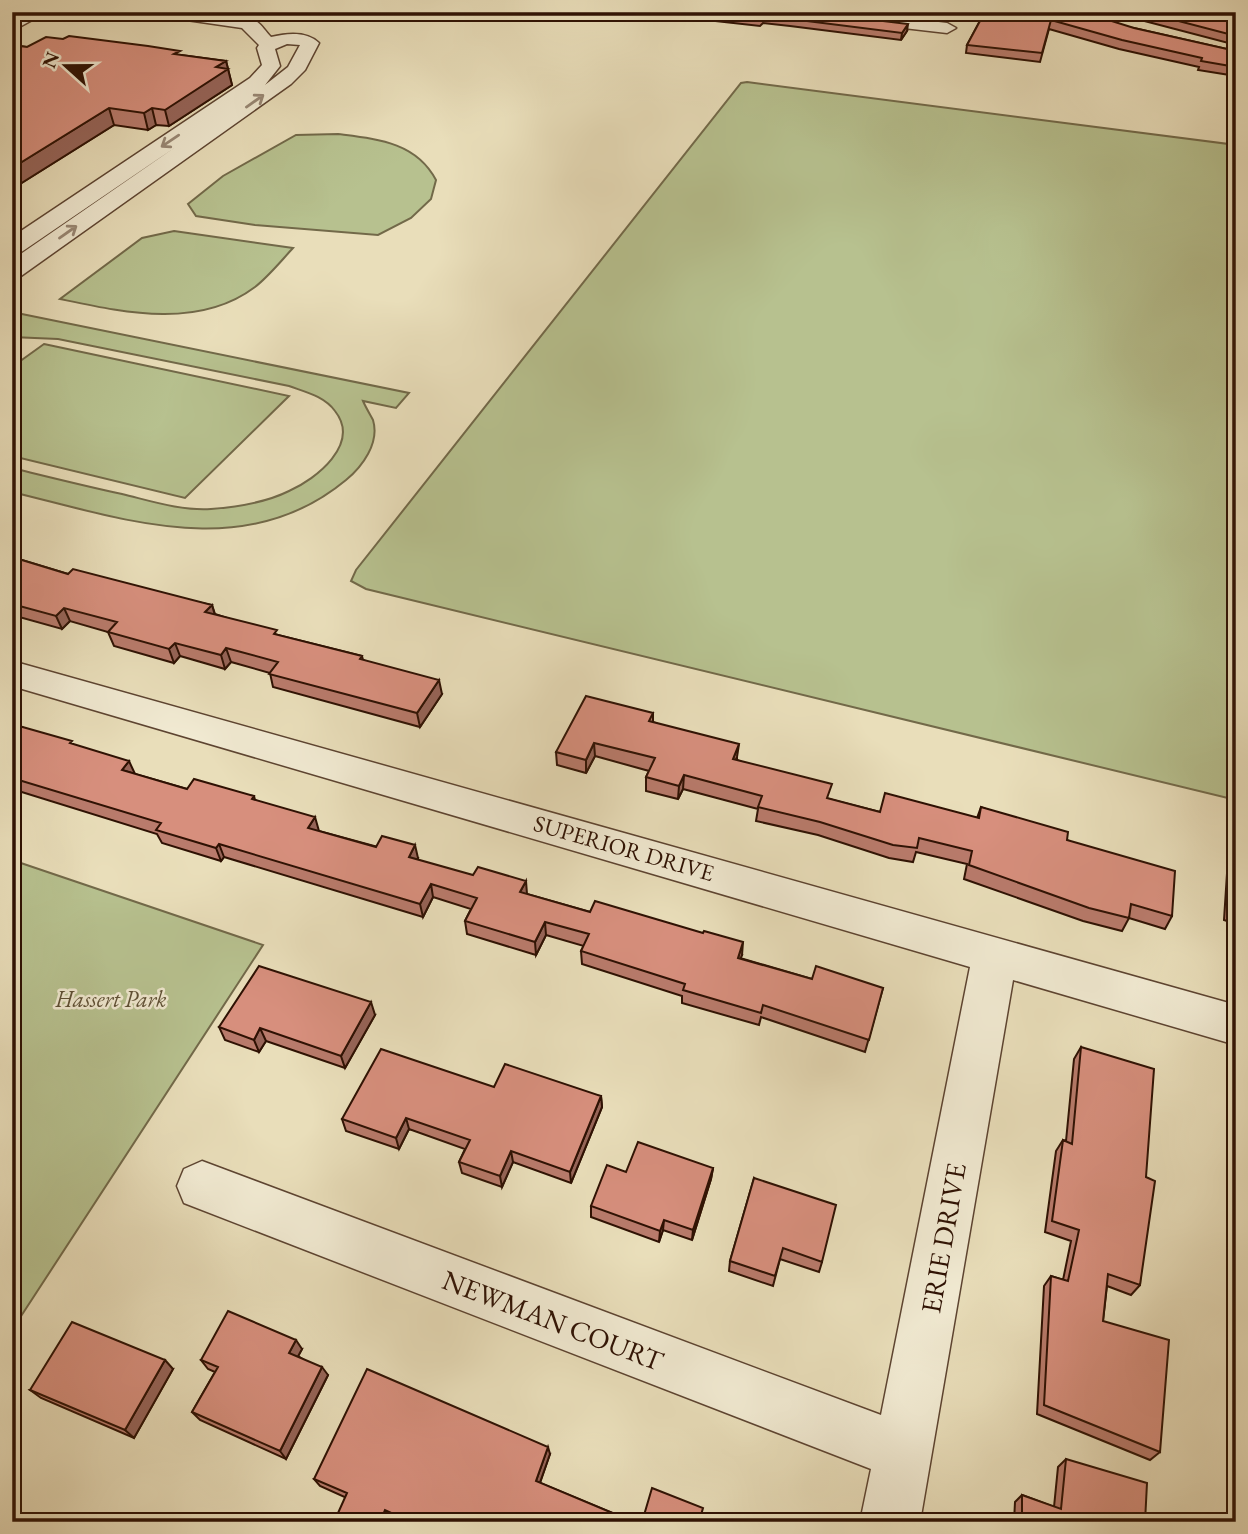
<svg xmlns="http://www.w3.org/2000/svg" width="1248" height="1534" font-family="'EB Garamond',serif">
<rect width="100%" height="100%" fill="#e9deba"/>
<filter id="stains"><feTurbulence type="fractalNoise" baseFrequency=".00286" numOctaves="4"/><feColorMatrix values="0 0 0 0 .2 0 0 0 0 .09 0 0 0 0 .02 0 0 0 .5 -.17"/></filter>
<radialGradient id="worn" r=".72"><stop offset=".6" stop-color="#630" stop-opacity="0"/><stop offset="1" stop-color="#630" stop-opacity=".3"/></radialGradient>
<path fill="#b7c18f" stroke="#726949" stroke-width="2" d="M 747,82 L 1236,145 L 1236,800 L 366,589 L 351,581 L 356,570 L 741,83 Z
M 338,134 C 377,139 416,142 436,180 L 431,199 L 411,218 L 378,235 L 255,225 L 196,216 L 188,204 L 223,176 L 296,135 Z
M 174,231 L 293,248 C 281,261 269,276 255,287 C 198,330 122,312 60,299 L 142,238 Z
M 12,312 L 409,393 L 396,408 L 363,401 C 366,408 370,414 373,420 C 380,443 362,467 346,480 C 245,564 124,519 12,492 L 12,468 C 49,477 85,486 122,494 C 151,501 181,511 211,509 C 237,507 265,503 289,491 C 316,479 361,444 335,411 C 324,396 305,392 289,386 L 58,339 L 12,337 Z
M 44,344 L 289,396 L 185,498 L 12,456 L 12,367 Z
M 12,860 L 263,945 L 12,1330 Z"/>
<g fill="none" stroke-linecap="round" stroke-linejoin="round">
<g stroke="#5d4431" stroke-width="3">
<path id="minor" d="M 26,12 L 47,12 L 12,31 L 12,19 Z
M 158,12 C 181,12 237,10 256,21 C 262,25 266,32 271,37 C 287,33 307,31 319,43 L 305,70 L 291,84 L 21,276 L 12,278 L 12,260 L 177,146 L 20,253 L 12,255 L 12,237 L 250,78 L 262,65 L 257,48 L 259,45 L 242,28 L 166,17 ZM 287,44 L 300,45 L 288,67 L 265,85 L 280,66 L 275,49 Z
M 800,12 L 855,12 L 947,23 L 956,28 L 947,33 L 808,17 Z
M 12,661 L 1236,1005 L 1236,1045 L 1013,980 L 920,1522 L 860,1522 L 871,1469 L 184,1203 L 177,1186 L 184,1169 L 202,1161 L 881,1415 L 970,967 L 12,686 Z"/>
</g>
<use href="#minor" fill="#f1ead2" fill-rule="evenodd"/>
</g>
<path fill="#b97b6c" stroke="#2e1103" stroke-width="2" d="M 667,12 L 808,12 L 907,31 L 901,40 L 790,26 L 763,23 L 760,26 L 671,16 L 671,13 Z
M 879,12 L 918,12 L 916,17 Z
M 983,12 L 1134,28 L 1236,51 L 1236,76 L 1198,70 L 1199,67 L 1119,49 L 1049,29 L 1040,62 L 966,53 L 967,45 L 981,19 Z
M 1110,12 L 1236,12 L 1236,45 Z
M 12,45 L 27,47 L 181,55 L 226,61 L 232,85 L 169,126 L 156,125 L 148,130 L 114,125 L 12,189 Z
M 12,557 L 68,574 L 212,605 L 215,614 L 278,635 L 362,656 L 363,660 L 442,694 L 420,727 L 273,687 L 270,673 L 231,662 L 225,669 L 180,656 L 174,663 L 114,646 L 108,632 L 70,621 L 62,629 L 12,615 Z
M 653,713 L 653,722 L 737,757 L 737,760 L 829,799 L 880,812 L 977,818 L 981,807 L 1067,840 L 1172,916 L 1165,929 L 1129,918 L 1122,931 L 1083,921 L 964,879 L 967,864 L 916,852 L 913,862 L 889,858 L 818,835 L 756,821 L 758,809 L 683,789 L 678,799 L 646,791 L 646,777 L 649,771 L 595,756 L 586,773 L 557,765 L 556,752 Z
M 12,724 L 74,745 L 135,774 L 187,789 L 254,796 L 255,800 L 319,831 L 418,858 L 417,860 L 527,894 L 742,955 L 740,958 L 812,979 L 883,988 L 865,1052 L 761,1017 L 759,1025 L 682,1003 L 682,996 L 582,964 L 581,951 L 584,946 L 546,935 L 536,955 L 467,934 L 465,921 L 471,909 L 433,897 L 423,917 L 224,857 L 221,861 L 162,843 L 157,834 L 12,789 Z
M 1236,845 L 1236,924 L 1224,920 L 1228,858 Z
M 375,1015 L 345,1068 L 266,1041 L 259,1052 L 225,1040 L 219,1027 Z
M 1081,1047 L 1146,1177 L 1140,1285 L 1131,1295 L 1107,1286 L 1103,1321 L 1160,1452 L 1150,1460 L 1037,1414 L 1044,1286 L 1051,1276 L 1063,1280 L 1071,1241 L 1045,1232 L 1056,1151 L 1063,1140 L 1066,1141 L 1074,1059 Z
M 494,1087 L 601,1096 L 602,1107 L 571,1183 L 513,1162 L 502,1187 L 462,1173 L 459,1162 L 465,1149 L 409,1129 L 399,1149 L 346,1131 L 342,1119 Z
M 713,1168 L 711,1179 L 692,1240 L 663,1230 L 659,1242 L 591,1217 L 591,1206 L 626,1172 Z
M 754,1178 L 822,1262 L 819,1272 L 780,1259 L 773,1286 L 729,1271 L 730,1261 Z
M 302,1349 L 298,1356 L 328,1375 L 286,1459 L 200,1420 L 192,1412 L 215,1372 L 208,1369 L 201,1360 Z
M 173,1369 L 134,1438 L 41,1398 L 30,1390 Z
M 550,1454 L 540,1483 L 634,1522 L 400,1522 L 320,1486 L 314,1479 Z
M 1066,1459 L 1145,1522 L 1014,1522 L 1015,1502 L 1022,1495 L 1054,1507 L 1058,1467 Z"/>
<path fill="#966458" stroke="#2e1103" stroke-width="2" d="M 908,24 L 907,31 L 901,40 L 902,33 Z
M 226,61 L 232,85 L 169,126 L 165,110 L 216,67 Z
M 109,108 L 114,125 L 12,189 L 12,168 Z
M 152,108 L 156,125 L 148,130 L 144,113 Z
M 212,605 L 216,619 L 205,612 Z
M 64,608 L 70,621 L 62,629 L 56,616 Z
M 175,643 L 180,656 L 174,663 L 169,649 Z
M 226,648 L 231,662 L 225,669 L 221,655 Z
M 439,680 L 442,694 L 420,727 L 417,713 Z
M 594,743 L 595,756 L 586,773 L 586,760 Z
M 739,744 L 737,757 L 731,772 L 733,759 Z
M 129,761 L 135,774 L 122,770 Z
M 684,775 L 683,789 L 678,799 L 679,786 Z
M 315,817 L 319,831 L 312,842 L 308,828 Z
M 219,844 L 224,857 L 221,861 L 216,848 Z
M 415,845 L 418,858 L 411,871 L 409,857 Z
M 526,881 L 527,894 L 522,906 L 520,892 Z
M 431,884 L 433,897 L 423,917 L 420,904 Z
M 545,922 L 546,935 L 536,955 L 535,942 Z
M 743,942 L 742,955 L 736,970 L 738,958 Z
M 371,1002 L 375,1015 L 345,1068 L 341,1056 Z
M 260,1028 L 266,1041 L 259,1052 L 254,1040 Z
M 601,1096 L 602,1107 L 571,1183 L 570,1172 Z
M 406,1118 L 409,1129 L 399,1149 L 396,1138 Z
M 511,1151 L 513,1162 L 502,1187 L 500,1176 Z
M 713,1168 L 711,1179 L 692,1240 L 693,1230 Z
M 664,1220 L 663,1230 L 659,1242 L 660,1231 Z
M 296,1340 L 302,1349 L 295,1362 L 289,1353 Z
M 165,1360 L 173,1369 L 134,1438 L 125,1430 Z
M 322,1367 L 328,1375 L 286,1459 L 280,1451 Z
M 548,1447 L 550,1454 L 538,1488 L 536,1481 Z
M 385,1510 L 389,1517 L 387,1522 L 380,1522 Z"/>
<path fill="#d78f7d" stroke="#2e1103" stroke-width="2" d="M 703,12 L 808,12 L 908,24 L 902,33 L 791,19 L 763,16 L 761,19 Z
M 983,12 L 1083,12 L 1134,28 L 1236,51 L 1236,67 L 1201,61 L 1202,58 L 1122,40 L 1051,20 L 1042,53 L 967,45 L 981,19 Z
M 1144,12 L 1236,12 L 1236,36 Z
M 69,36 L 148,46 L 180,51 L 174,54 L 226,61 L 216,67 L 228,69 L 165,110 L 152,108 L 144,113 L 109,108 L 12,168 L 12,45 L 27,47 L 46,37 L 63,39 Z
M 12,557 L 68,574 L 73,569 L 212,605 L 205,612 L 277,630 L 274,634 L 362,656 L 360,659 L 439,680 L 417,713 L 269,674 L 278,662 L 226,648 L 221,655 L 175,643 L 169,649 L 108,632 L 117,622 L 64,608 L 56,616 L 12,604 Z
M 586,696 L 653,713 L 649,721 L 739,744 L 733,759 L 832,784 L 827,798 L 880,812 L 885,793 L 979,818 L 981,807 L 1068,832 L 1067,840 L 1175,871 L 1172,916 L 1131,904 L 1129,918 L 1089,908 L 969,865 L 972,851 L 919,838 L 917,848 L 893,845 L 820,822 L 758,807 L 762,796 L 684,775 L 679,786 L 646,777 L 655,758 L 594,743 L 586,760 L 556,752 Z
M 12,724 L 72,741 L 70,743 L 129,761 L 122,770 L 187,789 L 194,779 L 254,796 L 252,799 L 315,817 L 308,828 L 376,847 L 382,836 L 415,845 L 409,857 L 473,875 L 478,867 L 526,881 L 520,892 L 590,912 L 595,901 L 703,933 L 704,931 L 743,942 L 738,958 L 812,979 L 816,966 L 883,988 L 869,1040 L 763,1005 L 761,1013 L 683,990 L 685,984 L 581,951 L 589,934 L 545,922 L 535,942 L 465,921 L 477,898 L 431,884 L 420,904 L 219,844 L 216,848 L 156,830 L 161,823 L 12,778 Z
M 1236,850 L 1236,908 L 1232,907 Z
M 259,966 L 371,1002 L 341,1056 L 260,1028 L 254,1040 L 219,1027 Z
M 1081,1047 L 1154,1069 L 1146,1177 L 1155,1181 L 1140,1285 L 1108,1274 L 1103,1321 L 1169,1340 L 1160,1452 L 1044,1405 L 1051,1276 L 1068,1281 L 1079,1230 L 1052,1221 L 1063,1140 L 1072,1144 Z
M 381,1049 L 494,1087 L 505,1064 L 601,1096 L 570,1172 L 511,1151 L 500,1176 L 459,1162 L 470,1140 L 406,1118 L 396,1138 L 342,1119 Z
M 638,1142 L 713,1168 L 693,1230 L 664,1220 L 660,1231 L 591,1206 L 607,1165 L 626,1172 Z
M 754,1178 L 836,1205 L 822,1262 L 783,1248 L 775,1276 L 730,1261 Z
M 228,1311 L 296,1340 L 289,1353 L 322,1367 L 280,1451 L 192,1412 L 218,1367 L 201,1360 Z
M 72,1322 L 165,1360 L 125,1430 L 30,1390 Z
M 367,1369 L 548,1447 L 536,1481 L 634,1522 L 411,1522 L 385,1510 L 380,1522 L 334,1522 L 347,1493 L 314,1479 Z
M 1066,1459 L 1147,1483 L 1145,1522 L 1022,1522 L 1022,1495 L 1061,1509 Z
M 652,1488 L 703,1508 L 699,1522 L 642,1522 Z"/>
<defs><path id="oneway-shaft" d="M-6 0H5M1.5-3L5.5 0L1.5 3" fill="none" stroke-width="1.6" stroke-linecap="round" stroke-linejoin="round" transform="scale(1.75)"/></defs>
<g stroke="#998875">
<use href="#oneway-shaft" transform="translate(255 101) rotate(-35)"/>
<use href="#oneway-shaft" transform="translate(170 141) rotate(146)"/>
<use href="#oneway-shaft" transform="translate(68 232) rotate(-35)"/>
</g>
<g text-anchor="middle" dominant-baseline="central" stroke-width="5" stroke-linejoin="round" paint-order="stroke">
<g font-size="23" fill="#2e1103" stroke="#f1ead2">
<text transform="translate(624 848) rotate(16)">SUPERIOR DRIVE</text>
</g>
<g font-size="23" font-style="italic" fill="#5e4f34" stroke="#f1ead2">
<text x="111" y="999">Hassert Park</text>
</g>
<g font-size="28" fill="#2e1103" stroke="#f1ead2">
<text transform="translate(943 1238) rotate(-80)">ERIE DRIVE</text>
<text transform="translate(553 1320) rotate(21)">NEWMAN COURT</text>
</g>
</g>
<rect width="1248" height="1534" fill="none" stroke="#e9deba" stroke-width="42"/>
<rect x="14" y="14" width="1220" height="1506" fill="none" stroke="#2e1103" stroke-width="3.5"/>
<rect x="21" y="21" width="1206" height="1492" fill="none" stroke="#2e1103" stroke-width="2"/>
<g transform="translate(66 66) rotate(291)" stroke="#f1ead2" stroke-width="5" paint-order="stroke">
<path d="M0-5L12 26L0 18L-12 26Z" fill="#2e1103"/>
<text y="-10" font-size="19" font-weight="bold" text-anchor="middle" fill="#2e1103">N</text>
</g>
<rect width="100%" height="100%" filter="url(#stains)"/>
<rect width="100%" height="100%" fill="url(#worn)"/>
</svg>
